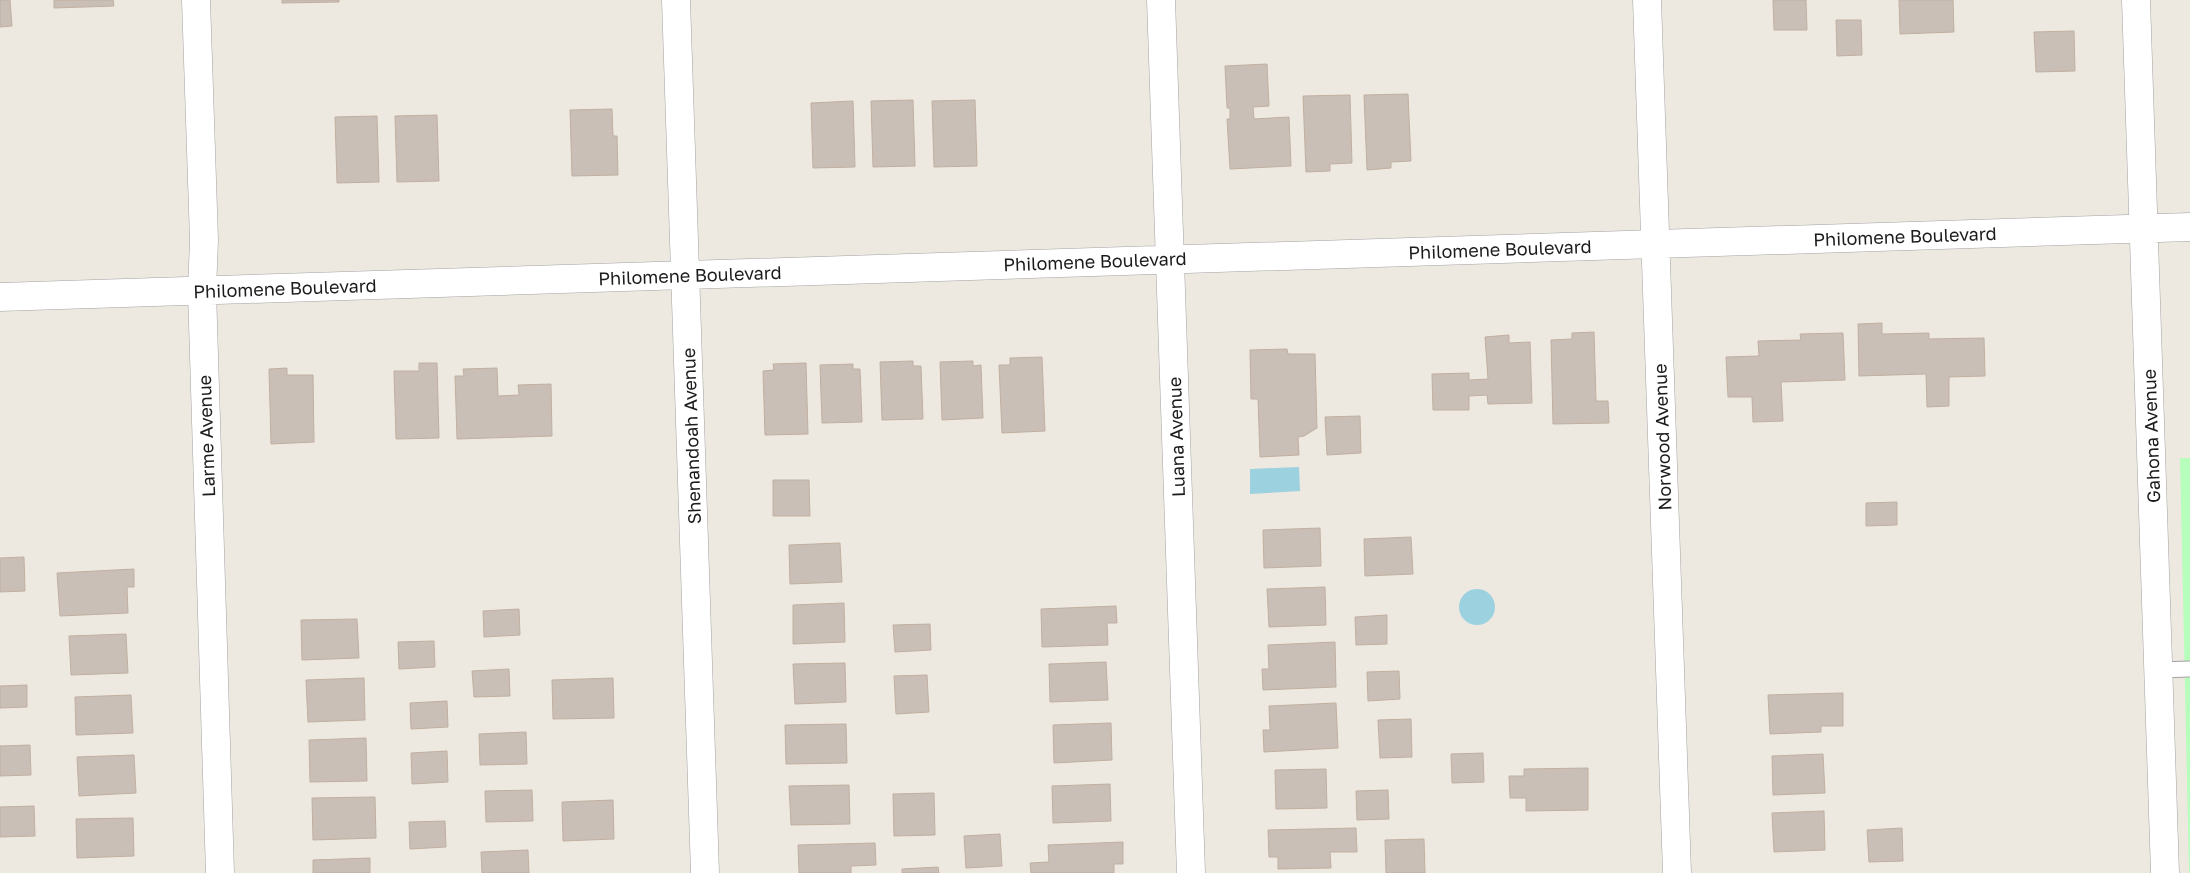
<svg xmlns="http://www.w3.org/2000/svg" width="2190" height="873" font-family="'Golos Text',sans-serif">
<rect width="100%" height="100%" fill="#eee9e0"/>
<path fill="#b7febc" d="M 2180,458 L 2190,458 L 2190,873 L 2189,873 Z"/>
<path fill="#9cd1e0" d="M 1299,467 L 1300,491 L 1250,494 L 1250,469 Z
M1459 607a18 18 0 1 1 36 0a18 18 0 1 1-36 0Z"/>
<path fill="#cabfb6" stroke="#c1afa1" d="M 0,0 L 10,0 L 12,26 L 0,27 Z
M 54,0 L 113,0 L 114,6 L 54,8 Z
M 282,0 L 339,0 L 339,2 L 282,3 Z
M 1773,0 L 1806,0 L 1807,30 L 1774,30 Z
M 1899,0 L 1953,0 L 1954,32 L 1900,34 Z
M 1836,20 L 1861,20 L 1862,55 L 1837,56 Z
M 2074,31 L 2075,71 L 2036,72 L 2034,32 Z
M 1267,64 L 1269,106 L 1253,107 L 1254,119 L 1289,117 L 1291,166 L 1230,169 L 1227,119 L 1230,119 L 1230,108 L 1227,108 L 1225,66 Z
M 1408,94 L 1411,161 L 1391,162 L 1391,168 L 1367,170 L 1364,95 Z
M 1350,95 L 1352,163 L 1330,164 L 1330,171 L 1306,172 L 1303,96 Z
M 913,100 L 915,166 L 873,167 L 871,101 Z
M 975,100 L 977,166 L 934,167 L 932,101 Z
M 853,101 L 855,167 L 813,168 L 811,103 Z
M 612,109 L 613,136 L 617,136 L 618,175 L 572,176 L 570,110 Z
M 437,115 L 439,181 L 397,182 L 395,116 Z
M 377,116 L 379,182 L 337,183 L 335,117 Z
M 1882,323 L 1882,334 L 1929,333 L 1929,339 L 1984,338 L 1985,376 L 1949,377 L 1949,406 L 1927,407 L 1926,374 L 1859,376 L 1858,324 Z
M 1594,332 L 1596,401 L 1608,401 L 1609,423 L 1553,424 L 1551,340 L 1572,339 L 1572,333 Z
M 1843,333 L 1845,380 L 1781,382 L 1783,421 L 1753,422 L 1752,397 L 1728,397 L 1726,357 L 1759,356 L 1758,341 L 1801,340 L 1800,334 Z
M 1509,335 L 1509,343 L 1530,342 L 1532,403 L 1488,404 L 1487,395 L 1469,396 L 1469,410 L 1433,410 L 1432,374 L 1469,373 L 1469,380 L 1488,379 L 1485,337 Z
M 1287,349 L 1288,354 L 1315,354 L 1317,428 L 1304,436 L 1298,437 L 1299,455 L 1260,457 L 1258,399 L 1251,399 L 1250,350 Z
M 1042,357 L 1045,431 L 1002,433 L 999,365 L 1010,365 L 1010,358 Z
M 913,361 L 913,366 L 921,366 L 923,419 L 882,420 L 880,362 Z
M 973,361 L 973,366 L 981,365 L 983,418 L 942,420 L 940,362 Z
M 419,363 L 437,363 L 439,438 L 396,439 L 394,371 L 419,371 Z
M 806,363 L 808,434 L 765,435 L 763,371 L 774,370 L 773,364 Z
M 853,364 L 853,369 L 860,369 L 862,422 L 822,423 L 820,365 Z
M 287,368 L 287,375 L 313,375 L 314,442 L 271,444 L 269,369 Z
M 497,368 L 498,396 L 519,395 L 518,385 L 551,384 L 552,436 L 457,439 L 455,376 L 464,376 L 463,369 Z
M 1360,416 L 1361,453 L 1327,455 L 1325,417 Z
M 773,480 L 809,480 L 810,516 L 773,516 Z
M 1897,502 L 1897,525 L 1866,526 L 1866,503 Z
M 1320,528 L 1321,566 L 1264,568 L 1263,530 Z
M 1411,537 L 1413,574 L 1365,576 L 1364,539 Z
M 840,543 L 842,582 L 790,584 L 789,545 Z
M 24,557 L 25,591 L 0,592 L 0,558 Z
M 134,569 L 134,587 L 127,587 L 128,613 L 60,616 L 57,573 Z
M 1325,587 L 1326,625 L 1269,627 L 1267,589 Z
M 844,603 L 845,642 L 793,644 L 793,605 Z
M 1116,606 L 1117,623 L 1107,623 L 1108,645 L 1042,647 L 1041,609 Z
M 519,609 L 520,635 L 484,637 L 483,611 Z
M 1387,615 L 1387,644 L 1356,645 L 1355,617 Z
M 357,619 L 359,658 L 302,660 L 301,620 Z
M 930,624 L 931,650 L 895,652 L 893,625 Z
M 126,634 L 128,673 L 71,675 L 69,636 Z
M 434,641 L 435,667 L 399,669 L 398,642 Z
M 1335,642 L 1336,687 L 1263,690 L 1262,669 L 1269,669 L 1268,645 Z
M 1106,662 L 1108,700 L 1050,702 L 1049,664 Z
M 845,663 L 846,702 L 795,704 L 793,664 Z
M 509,669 L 510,696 L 474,697 L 472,671 Z
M 1399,671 L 1400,699 L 1368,701 L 1367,672 Z
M 927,675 L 929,712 L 896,714 L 894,676 Z
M 364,678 L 365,720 L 308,722 L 306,680 Z
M 613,678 L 614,718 L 553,719 L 552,680 Z
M 27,685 L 27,707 L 0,708 L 0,686 Z
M 1843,693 L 1843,726 L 1821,726 L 1821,732 L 1770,734 L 1768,695 Z
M 131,695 L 133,733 L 76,735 L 75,697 Z
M 447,701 L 448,727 L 411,729 L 410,703 Z
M 1336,703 L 1338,748 L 1264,752 L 1263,730 L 1270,730 L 1269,706 Z
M 1411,719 L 1412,757 L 1380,758 L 1378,720 Z
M 1111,723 L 1112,760 L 1054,763 L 1053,725 Z
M 846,724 L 847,763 L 786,764 L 785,725 Z
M 526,732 L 527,764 L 480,765 L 479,734 Z
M 366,738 L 367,781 L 310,782 L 309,740 Z
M 30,745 L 31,775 L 0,776 L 0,746 Z
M 447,751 L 448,782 L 412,784 L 411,753 Z
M 1483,753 L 1484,782 L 1452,783 L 1451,754 Z
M 1823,754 L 1825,793 L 1773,795 L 1772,756 Z
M 134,755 L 136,793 L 79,796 L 77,757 Z
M 1588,768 L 1588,810 L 1526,811 L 1526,798 L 1510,798 L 1509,776 L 1524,776 L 1524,769 Z
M 1326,769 L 1327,808 L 1276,809 L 1275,770 Z
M 1110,784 L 1111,821 L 1053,823 L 1052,786 Z
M 849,785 L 850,824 L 791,825 L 789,786 Z
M 532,790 L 533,821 L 486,822 L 485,791 Z
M 1388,790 L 1389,819 L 1357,820 L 1356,791 Z
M 934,793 L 935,835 L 894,836 L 893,794 Z
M 375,797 L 376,838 L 313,840 L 312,798 Z
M 613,800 L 614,839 L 563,841 L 562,802 Z
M 34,806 L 35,836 L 0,837 L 0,807 Z
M 1824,811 L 1825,850 L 1774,852 L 1772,813 Z
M 133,818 L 134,856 L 77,858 L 76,819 Z
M 445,821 L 446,847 L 410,849 L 409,822 Z
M 1356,828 L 1357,852 L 1330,852 L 1331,868 L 1278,869 L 1278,857 L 1269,857 L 1268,830 Z
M 1902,828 L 1903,861 L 1869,862 L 1867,830 Z
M 1000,834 L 1002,866 L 966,868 L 964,836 Z
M 1424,839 L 1425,873 L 1386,873 L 1385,840 Z
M 1123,842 L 1123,864 L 1114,864 L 1114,873 L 1031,873 L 1030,863 L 1049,862 L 1048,845 Z
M 875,843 L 876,865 L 851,866 L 851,873 L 799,873 L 798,845 Z
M 528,850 L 529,873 L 482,873 L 481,852 Z
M 370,858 L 370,873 L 313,873 L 313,860 Z
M 938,867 L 939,873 L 902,873 L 902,869 Z"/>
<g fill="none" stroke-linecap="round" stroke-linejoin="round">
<g stroke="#a2a2a2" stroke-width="17">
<path id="lane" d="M 2158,670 L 2190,669"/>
</g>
<g stroke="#a2a2a2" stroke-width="29">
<path id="street" d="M 196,0 L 204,240 L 202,291 L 220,873
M 676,0 L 705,873
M 1161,0 L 1191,873
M 1647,0 L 1677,873
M 2136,0 L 2165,873
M 0,297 L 2190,227"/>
</g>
<use href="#lane" stroke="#fff" stroke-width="15"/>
<use href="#street" stroke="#fff" stroke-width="28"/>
</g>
<g text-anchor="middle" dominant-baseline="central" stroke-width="5" stroke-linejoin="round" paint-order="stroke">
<g font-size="18" fill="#1b1b1b" stroke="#fff">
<text transform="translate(1905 236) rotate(-2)">Philomene Boulevard</text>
<text transform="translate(1500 249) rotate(-2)">Philomene Boulevard</text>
<text transform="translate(1095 261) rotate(-2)">Philomene Boulevard</text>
<text transform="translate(690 275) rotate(-2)">Philomene Boulevard</text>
<text transform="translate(285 288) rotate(-2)">Philomene Boulevard</text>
<text transform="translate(206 436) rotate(-92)">Larme Avenue</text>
<text transform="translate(691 436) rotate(-92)">Shenandoah Avenue</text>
<text transform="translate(2151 436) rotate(-92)">Gahona Avenue</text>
<text transform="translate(1176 437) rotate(-92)">Luana Avenue</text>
<text transform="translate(1662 437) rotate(-92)">Norwood Avenue</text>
</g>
</g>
</svg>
